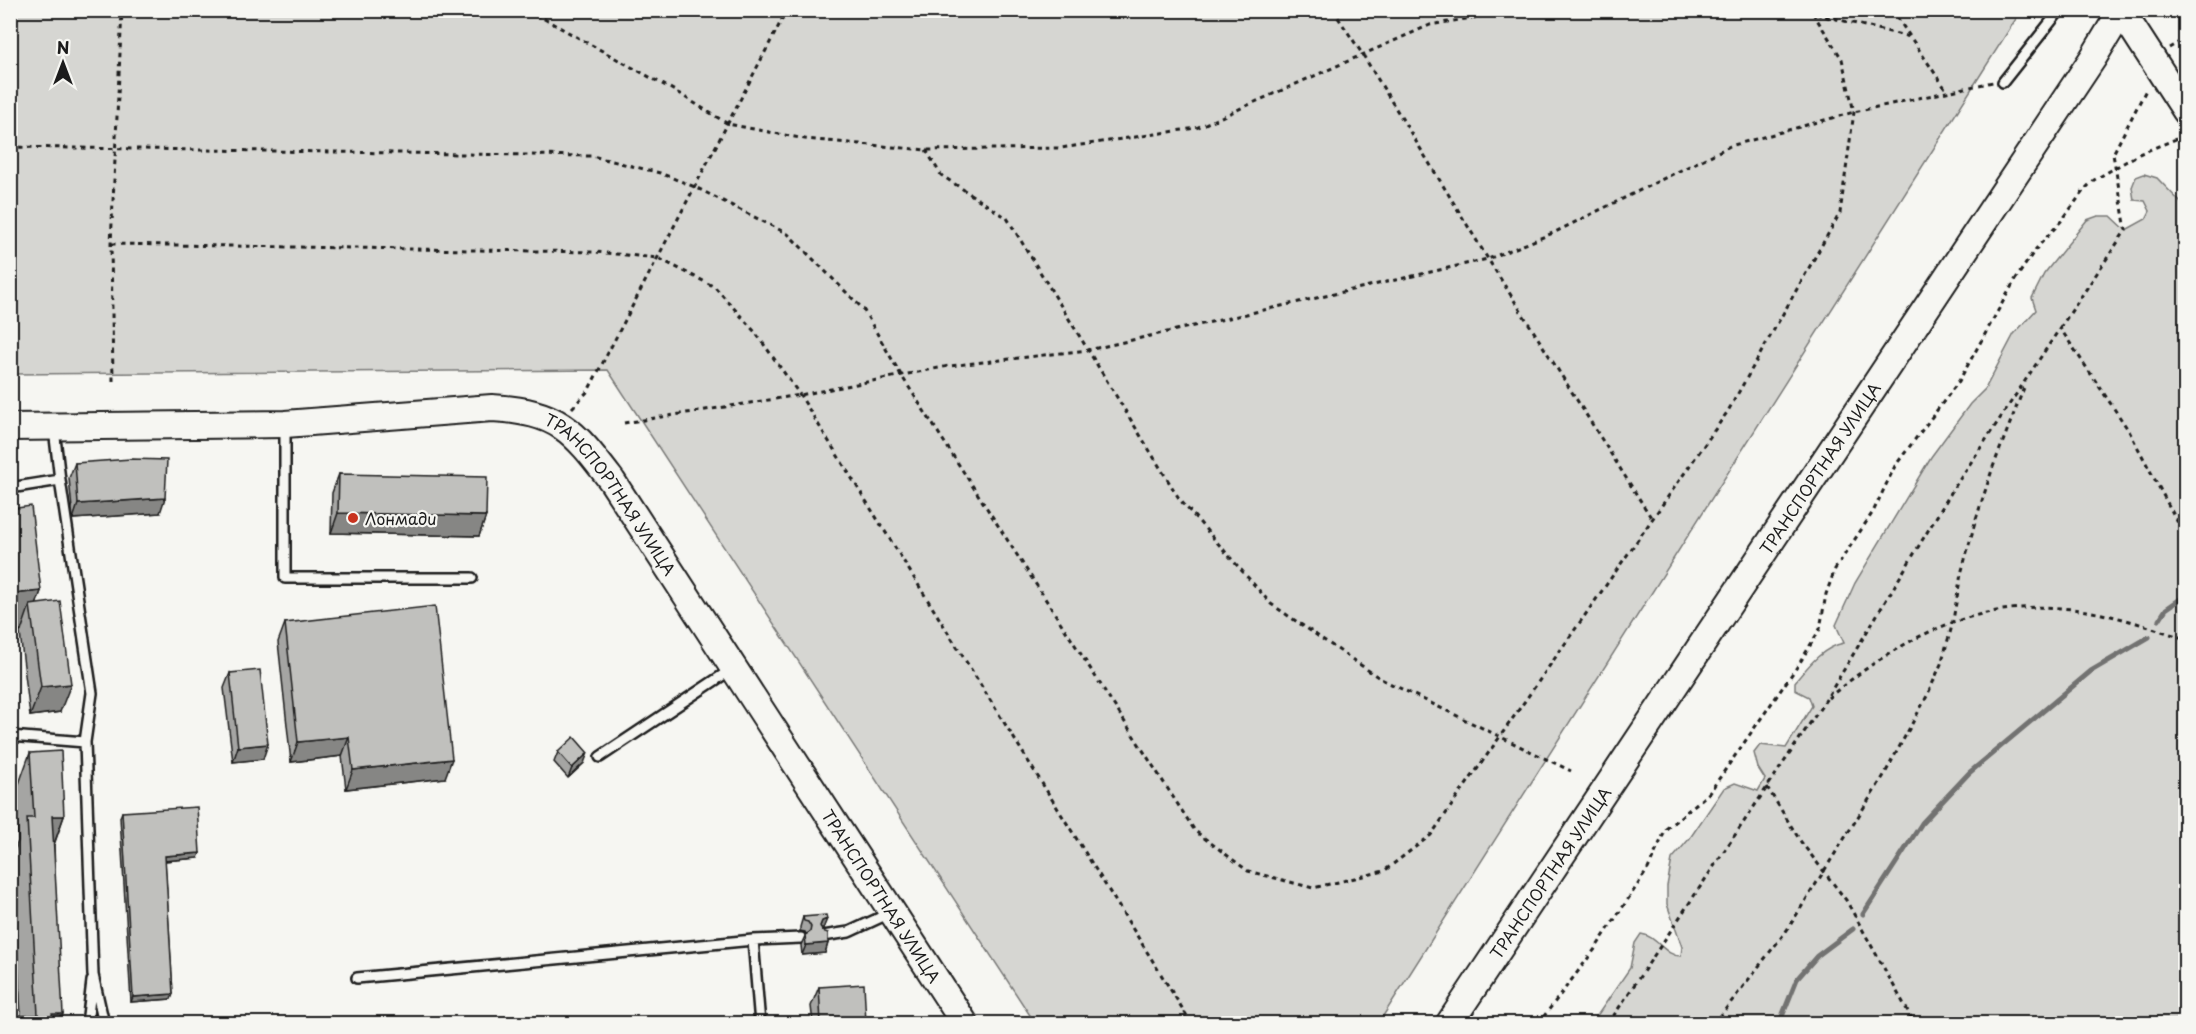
<svg xmlns="http://www.w3.org/2000/svg" width="2196" height="1034" font-family="'Playpen Sans',sans-serif">
<rect width="100%" height="100%" fill="#f6f6f2"/>
<filter id="ink" filterUnits="userSpaceOnUse"><feTurbulence type="fractalNoise" baseFrequency=".0167" numOctaves="2"/><feDisplacementMap in="SourceGraphic" scale="12" xChannelSelector="R" yChannelSelector="G"/><feConvolveMatrix kernelMatrix="1 2 1 2 8 2 1 2 1" color-interpolation-filters="sRGB"/></filter>
<g filter="url(#ink)">
<path fill="#d6d6d2" stroke="#797977" stroke-width="1.5" d="M 10,11 L 11,10 L 2021,11 L 1378,1024 L 1035,1023 L 608,370 L 11,374 Z
M 2144,174 L 2157,178 L 2186,208 L 2185,1023 L 1592,1023 L 1630,968 L 1635,943 L 1641,934 C 1657,936 1664,956 1681,956 L 1682,947 L 1667,904 L 1667,886 L 1672,859 L 1690,838 L 1724,788 L 1735,783 L 1758,791 L 1765,779 L 1758,768 L 1754,753 L 1760,745 L 1786,748 L 1812,706 L 1809,697 L 1795,690 L 1795,682 C 1809,665 1823,647 1844,643 L 1836,625 L 1855,583 L 1931,457 L 1970,404 L 1985,389 L 2014,334 L 2036,310 L 2032,298 L 2044,274 L 2087,220 L 2098,216 L 2111,216 L 2126,230 L 2146,219 L 2150,211 L 2145,201 L 2134,200 L 2132,187 L 2136,177 Z"/>
<g fill="none" stroke-linecap="round" stroke-linejoin="round">
<path stroke="#727271" stroke-width="5" d="M 2159,620 L 2166,609 L 2186,595
M 1863,914 L 1922,823 L 1969,773 L 2091,671 L 2149,637
M 1779,1024 L 1797,979 L 1817,956 L 1853,929"/>
<g stroke="#1c1c1c" stroke-width="14">
<path id="lane" d="M 2003,82 L 2060,10
M 285,426 L 285,578 L 472,578
M 54,429 L 60,480 L 92,693 L 85,742 L 93,975 L 104,1024
M 10,488 L 60,480
M 10,736 L 85,742
M 600,757 L 732,669
M 823,936 L 849,932 L 890,913
M 753,940 L 760,1024
M 357,978 L 753,940 L 801,938
M 87,1024 L 92,981"/>
</g>
<g stroke="#1c1c1c" stroke-width="30">
<g id="secondary">
<path d="M 2122,12 L 2186,111"/>
<path id="s1" d="M 10,427 L 285,424 L 492,408 C 560,412 573,430 612,481 L 965,1024"/>
<path id="s2" d="M 1449,1024 L 2093,58 L 2122,10"/>
</g>
</g>
<path stroke="#1c1c1c" stroke-width="3" stroke-dasharray="4.5 4.5" stroke-linecap="butt" d="M 528,10 L 675,91 L 728,124 L 805,139 L 926,150 L 1061,148 L 1196,128 L 1430,25 L 1520,10
M 1333,10 L 1363,55 L 1488,259 L 1652,519
M 1799,10 L 1910,37
M 1892,10 L 1947,91
M 2169,48 L 2186,38
M 10,147 L 592,156 L 660,173 L 695,187 L 788,234 L 863,309 L 901,375 L 1195,831 L 1248,871 L 1313,888 L 1384,871 L 1431,835 L 1728,411 L 1840,213 L 1854,112 L 1842,59 L 1811,10
M 926,150 L 941,175 L 1007,218 L 1180,500 L 1271,604 L 1381,679 L 1571,771
M 111,244 L 595,252 L 658,258 L 715,287 L 755,332 L 800,395 L 1192,1024
M 2060,328 L 2126,230 L 2113,154 L 2147,88
M 113,381 L 111,244 L 122,10
M 572,408 L 588,391 L 787,10
M 624,423 L 800,395 L 949,366 L 1088,350 L 1488,259 L 1553,233 L 1730,146 L 1854,112 L 1993,82
M 1828,698 C 1914,627 1998,589 2111,616 C 2136,622 2161,631 2186,639
M 1767,787 L 1801,842 L 1846,900 L 1915,1024
M 1538,1024 L 1595,949 L 1648,869 L 1666,829 L 1709,793 L 1799,664 L 1820,629 L 1826,594 L 1835,569 L 1873,512 L 1895,466 L 1959,381 L 2015,280 L 2035,250 L 2063,219 L 2084,190 L 2094,180 L 2139,154 L 2186,135
M 1608,1024 L 1825,701 L 1952,491 L 2060,328 L 2129,431 L 2186,538
M 1714,1024 L 1787,930 L 1883,777 L 1927,696 L 1941,664 L 1952,626 L 1961,574 L 1976,519 L 1993,467 L 2025,385"/>
<use href="#lane" stroke="#f6f6f2" stroke-width="9"/>
<use href="#secondary" stroke="#f6f6f2" stroke-width="26"/>
</g>
<path fill="#a5a5a3" stroke="#1c1c1c" stroke-width="1.5" d="M 75,463 L 160,513 L 73,519 L 69,478 Z
M 339,474 L 486,516 L 479,536 L 331,533 L 332,493 Z
M 10,509 L 41,591 L 36,604 L 60,712 L 30,716 L 20,633 L 21,631 L 10,632 Z
M 285,623 L 445,778 L 346,789 L 342,756 L 291,762 L 278,642 Z
M 230,673 L 263,759 L 233,762 L 224,688 Z
M 558,752 L 584,763 L 568,778 L 554,762 Z
M 30,753 L 64,816 L 54,845 L 60,1023 L 17,1023 L 20,1016 L 21,1016 L 12,858 L 18,841 L 16,792 Z
M 122,812 L 198,858 L 165,861 L 173,994 L 171,999 L 131,1002 L 120,817 Z
M 803,917 L 823,929 L 821,930 L 828,943 L 825,953 L 802,955 L 801,945 L 806,934 L 805,932 L 800,931 L 800,927 Z
M 819,987 L 866,1023 L 813,1023 L 811,1006 Z"/>
<path fill="#868684" stroke="#1c1c1c" stroke-width="1.5" d="M 165,498 L 160,513 L 73,519 L 78,504 Z
M 338,513 L 486,516 L 479,536 L 331,533 Z
M 41,591 L 32,617 L 30,605 L 21,631 L 10,632 L 11,594 Z
M 71,684 L 60,712 L 30,716 L 41,687 Z
M 349,737 L 342,756 L 291,762 L 298,742 Z
M 268,744 L 263,759 L 233,762 L 238,747 Z
M 588,753 L 584,763 L 568,778 L 572,768 Z
M 452,759 L 445,778 L 346,789 L 353,770 Z
M 52,816 L 64,816 L 50,855 Z
M 200,853 L 198,858 L 163,861 L 165,856 Z
M 827,919 L 823,929 L 818,931 L 822,921 Z
M 828,943 L 825,953 L 802,955 L 806,945 Z
M 173,994 L 171,999 L 131,1002 L 133,997 Z
M 52,1014 L 63,1014 L 60,1023 L 48,1023 Z"/>
<path fill="#c0c0bd" stroke="#1c1c1c" stroke-width="1.5" d="M 131,459 L 167,460 L 165,498 L 78,504 L 75,463 Z
M 339,474 L 487,477 L 486,516 L 338,513 Z
M 31,506 L 41,591 L 11,594 L 10,509 Z
M 60,601 L 71,684 L 41,687 L 30,605 Z
M 435,606 L 452,759 L 353,770 L 349,737 L 298,742 L 285,623 Z
M 260,670 L 268,744 L 238,747 L 230,673 Z
M 574,737 L 588,753 L 572,768 L 558,752 Z
M 61,751 L 64,816 L 52,816 L 63,1014 L 52,1014 L 52,1023 L 20,1023 L 20,1016 L 38,1015 L 27,818 L 34,818 L 30,753 Z
M 197,807 L 200,853 L 165,856 L 173,994 L 133,997 L 122,812 Z
M 826,915 L 827,919 L 822,921 L 820,926 L 822,931 L 828,933 L 828,943 L 806,945 L 805,935 L 810,932 L 811,927 L 808,922 L 804,921 L 803,917 Z
M 864,984 L 866,1023 L 821,1023 L 819,987 Z"/>
</g>
<circle fill="#c8321e" stroke="#f6f6f2" stroke-width="2" cx="353" cy="518" r="6"/>
<g text-anchor="middle" dominant-baseline="central" stroke-width="4.5" stroke-linejoin="round" paint-order="stroke">
<g font-size="16" fill="#1c1c1c" stroke="#f6f6f2">
<text stroke="none"><textPath href="#s2" startOffset="668">ТРАНСПОРТНАЯ УЛИЦА</textPath></text>
<text stroke="none"><textPath href="#s1" startOffset="639">ТРАНСПОРТНАЯ УЛИЦА</textPath></text>
<text stroke="none"><textPath href="#s2" startOffset="182">ТРАНСПОРТНАЯ УЛИЦА</textPath></text>
<text stroke="none"><textPath href="#s1" startOffset="1125">ТРАНСПОРТНАЯ УЛИЦА</textPath></text>
</g>
<g font-size="16" fill="#1c1c1c" stroke="#f6f6f2" text-anchor="start">
<text x="365" y="518">Лонмади</text>
</g>
</g>
<rect width="2196" height="1034" fill="none" stroke="#f6f6f2" stroke-width="36"/>
<rect x="18" y="18" width="2160" height="998" fill="none" stroke="#1c1c1c" stroke-width="2" filter="url(#ink)"/>
<g transform="translate(63 63)" stroke="#f6f6f2" stroke-width="4.5" paint-order="stroke">
<path d="M0-4.5L10 22L0 15L-10 22Z" fill="#1c1c1c"/>
<text y="-9" font-size="16" font-weight="bold" text-anchor="middle" fill="#1c1c1c">N</text>
</g>
</svg>
